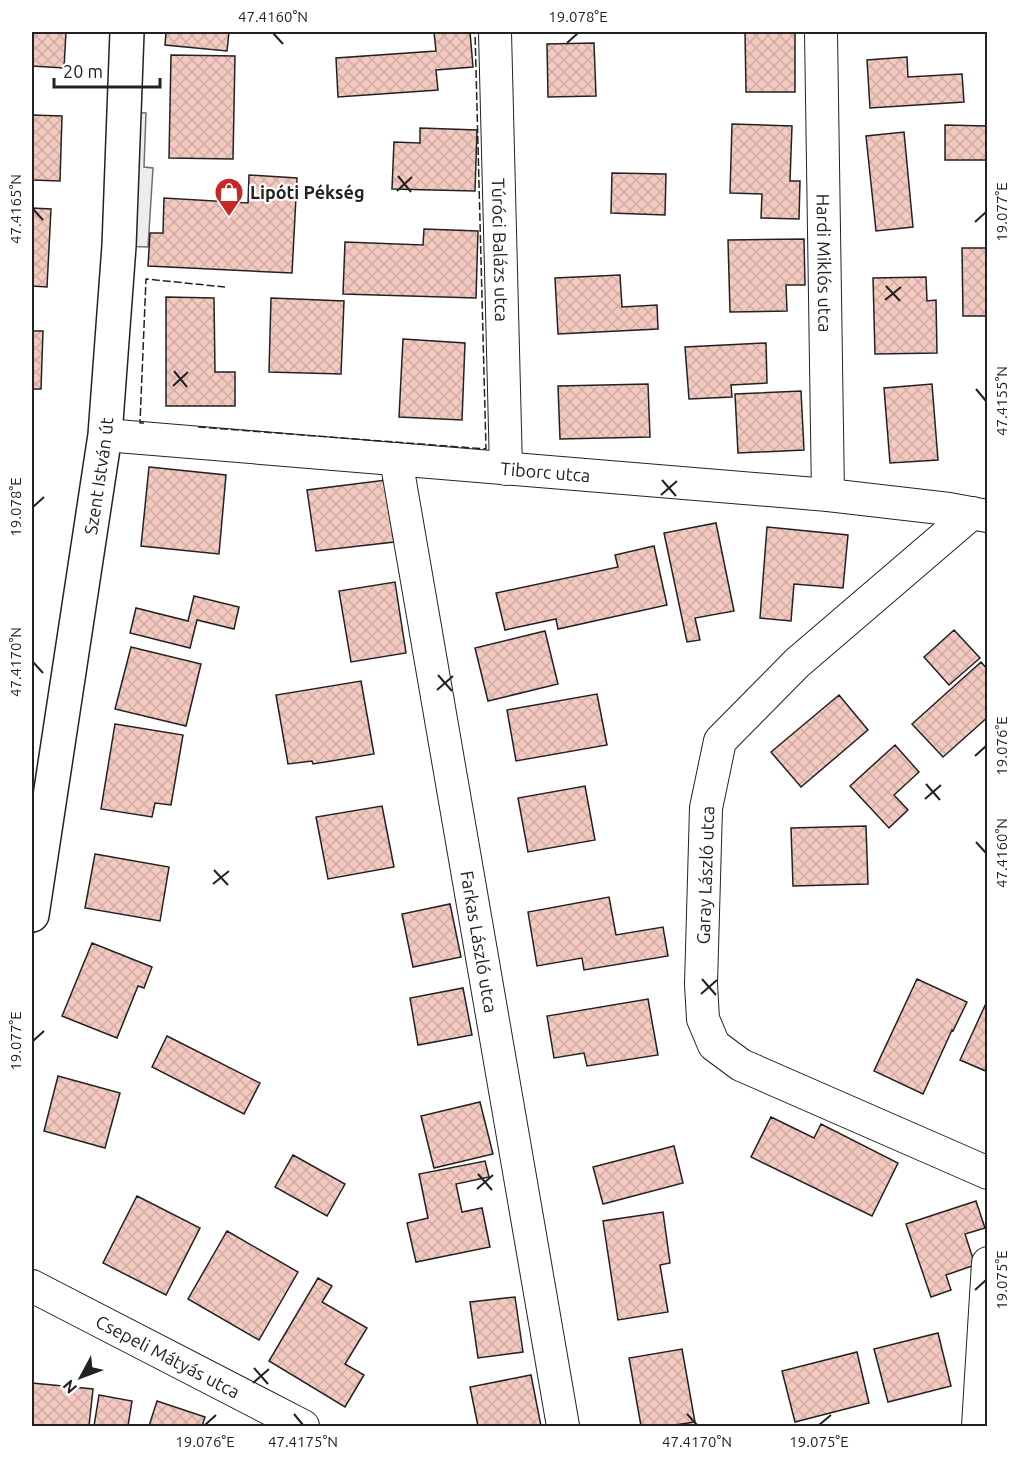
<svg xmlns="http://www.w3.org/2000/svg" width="1019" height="1458" font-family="Ubuntu,sans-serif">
<defs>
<pattern id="building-cross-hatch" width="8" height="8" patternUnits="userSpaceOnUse" patternTransform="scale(1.5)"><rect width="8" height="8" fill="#f3c9c0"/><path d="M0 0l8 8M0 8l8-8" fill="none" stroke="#d0aca5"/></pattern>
</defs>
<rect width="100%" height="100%" fill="#fff"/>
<path fill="#ededed" stroke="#6f6f6f" stroke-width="1.5" d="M 124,112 L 146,113 L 144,167 L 153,168 L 148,247 L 119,246 Z"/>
<path fill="url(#building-cross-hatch)" stroke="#222" stroke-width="1.5" d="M 32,32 L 66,32 L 64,68 L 32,66 Z
M 166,32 L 229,32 L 227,51 L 165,45 Z
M 434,32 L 470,32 L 473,67 L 436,70 L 438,90 L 338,97 L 336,58 L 436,51 Z
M 745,32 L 795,32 L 795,92 L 746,92 Z
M 594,43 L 596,96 L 548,97 L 547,44 Z
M 171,55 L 235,56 L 233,159 L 169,158 Z
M 907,57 L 908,77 L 962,74 L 964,102 L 870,108 L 867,60 Z
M 32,115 L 62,116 L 60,181 L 32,180 Z
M 732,124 L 792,126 L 790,181 L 800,181 L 799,219 L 761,218 L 762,194 L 730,193 Z
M 945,125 L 986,126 L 986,160 L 945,160 Z
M 420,128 L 477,130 L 475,191 L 392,189 L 394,142 L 420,143 Z
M 904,132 L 913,227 L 876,231 L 866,136 Z
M 612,173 L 666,174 L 665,215 L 611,213 Z
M 249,175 L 297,178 L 292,273 L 148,266 L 150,233 L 163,233 L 164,198 L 248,203 Z
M 32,208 L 51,209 L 47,287 L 32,286 Z
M 424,229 L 478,231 L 476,298 L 343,294 L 345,242 L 423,245 Z
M 804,239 L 805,285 L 786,285 L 787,311 L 730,312 L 728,240 Z
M 962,248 L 988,248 L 988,316 L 963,316 Z
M 620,275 L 622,307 L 657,305 L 658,329 L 558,334 L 555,278 Z
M 926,277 L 927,301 L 936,300 L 937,353 L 875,354 L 873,278 Z
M 166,297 L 214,298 L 215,372 L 235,372 L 235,406 L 166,406 Z
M 271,298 L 344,301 L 341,374 L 269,372 Z
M 32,331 L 43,331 L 41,389 L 32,389 Z
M 403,339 L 465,343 L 462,420 L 399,417 Z
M 766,343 L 767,383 L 731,385 L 732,397 L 689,399 L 685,347 Z
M 648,384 L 650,437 L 560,439 L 558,386 Z
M 932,384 L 938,460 L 890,463 L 884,388 Z
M 801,391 L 804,450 L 738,453 L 735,394 Z
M 149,467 L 226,475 L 219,554 L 141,546 Z
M 386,480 L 394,542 L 316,551 L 307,490 Z
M 716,523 L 734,611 L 695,618 L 700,640 L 687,642 L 664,533 Z
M 767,527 L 848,535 L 843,588 L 794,584 L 791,621 L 760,618 Z
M 654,546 L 667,605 L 558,629 L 556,619 L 505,630 L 496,593 L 618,567 L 615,555 Z
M 395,582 L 406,653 L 351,662 L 339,591 Z
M 194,596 L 239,607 L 234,629 L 197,620 L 190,648 L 130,633 L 136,608 L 188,621 Z
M 954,630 L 980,658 L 949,685 L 924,657 Z
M 545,631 L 558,684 L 488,701 L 475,648 Z
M 131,647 L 201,664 L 186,726 L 115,709 Z
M 981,662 L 988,670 L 988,717 L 943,757 L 912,724 Z
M 361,681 L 374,754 L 313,764 L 312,761 L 288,764 L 276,695 Z
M 597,694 L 607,745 L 516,761 L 507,710 Z
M 839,695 L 868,730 L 801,787 L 771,752 Z
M 115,724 L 183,735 L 171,805 L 155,803 L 152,817 L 101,809 Z
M 895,745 L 919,772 L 894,795 L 908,810 L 889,828 L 850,786 Z
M 585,786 L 595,840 L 528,852 L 518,798 Z
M 382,806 L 394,867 L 328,879 L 316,817 Z
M 866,826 L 868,884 L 793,886 L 791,828 Z
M 95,854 L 169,867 L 160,921 L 85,908 Z
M 609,897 L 616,935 L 663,927 L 668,956 L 584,970 L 582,958 L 537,966 L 528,912 Z
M 450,904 L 461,957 L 413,967 L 402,914 Z
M 92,943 L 152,967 L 144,988 L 138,986 L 117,1038 L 62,1016 Z
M 917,979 L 967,1002 L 953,1031 L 952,1030 L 923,1094 L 874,1071 Z
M 463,988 L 472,1035 L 418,1045 L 410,998 Z
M 648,999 L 658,1055 L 587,1066 L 584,1053 L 554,1058 L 547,1016 Z
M 988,999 L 988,1072 L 960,1060 Z
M 167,1036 L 260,1083 L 244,1114 L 152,1067 Z
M 58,1076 L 120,1093 L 105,1148 L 44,1131 Z
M 480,1102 L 493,1154 L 434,1168 L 421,1116 Z
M 771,1117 L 814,1138 L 821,1124 L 898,1163 L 872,1216 L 751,1157 Z
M 674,1146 L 683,1183 L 603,1204 L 593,1167 Z
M 293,1155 L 345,1184 L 327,1216 L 275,1187 Z
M 485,1161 L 489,1177 L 456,1184 L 462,1212 L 482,1208 L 490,1247 L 416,1262 L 407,1223 L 428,1218 L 419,1174 Z
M 137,1196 L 200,1228 L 166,1295 L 103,1263 Z
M 976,1201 L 985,1228 L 965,1234 L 975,1265 L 946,1275 L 951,1290 L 931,1297 L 906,1224 Z
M 663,1212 L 670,1263 L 660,1265 L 668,1312 L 618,1320 L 603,1221 Z
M 227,1231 L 298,1272 L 259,1340 L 188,1299 Z
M 318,1278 L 332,1286 L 322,1302 L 367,1328 L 345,1364 L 364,1375 L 345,1407 L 269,1361 Z
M 515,1297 L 523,1352 L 478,1358 L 470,1302 Z
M 938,1333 L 951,1386 L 888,1402 L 874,1349 Z
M 682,1349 L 695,1422 L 668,1426 L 641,1426 L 629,1358 Z
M 857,1352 L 869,1403 L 795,1422 L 782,1371 Z
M 531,1375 L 541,1426 L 478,1426 L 470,1387 Z
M 32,1383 L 93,1389 L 89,1426 L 32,1426 Z
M 99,1395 L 132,1401 L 128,1426 L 94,1426 Z
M 157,1401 L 205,1417 L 202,1426 L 149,1426 Z"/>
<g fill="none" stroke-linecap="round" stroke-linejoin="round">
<g stroke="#222" stroke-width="34">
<g id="street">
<path id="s1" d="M 495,32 L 506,469"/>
<path id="s2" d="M 821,32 L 828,495"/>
<path id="s3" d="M 105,435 L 828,495 L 949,509 L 987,516"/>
<path id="s4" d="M 396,459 L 563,1426"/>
<path d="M 972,513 L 797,663 L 720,741 L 706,808 L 701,984 L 703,1019 L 714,1045 L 741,1065 L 988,1173"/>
<path id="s5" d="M 32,1286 L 303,1426"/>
<path d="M 978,1426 L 988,1263"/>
</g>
</g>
<g stroke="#222" stroke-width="36">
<g id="secondary">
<path id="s6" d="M 32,915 L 105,435 L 119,246 L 127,32"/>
</g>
</g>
<use href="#street" stroke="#fff" stroke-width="32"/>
<use href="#secondary" stroke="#fff" stroke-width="33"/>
<path stroke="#222" stroke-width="1.5" stroke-dasharray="8 3" stroke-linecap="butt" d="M 144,423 L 140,423 L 146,279 L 225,287
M 198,427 L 486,449 L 475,32"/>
</g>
<path fill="none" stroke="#222" stroke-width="2" d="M 273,33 L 283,44M 567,43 L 578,33M 398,176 L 411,192M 397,191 L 412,177M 33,209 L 43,220M 975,222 L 986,212M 886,286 L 900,301M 885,300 L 901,287M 174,371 L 187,387M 173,386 L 188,372M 976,389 L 986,401M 662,480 L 676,496M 661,495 L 677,481M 33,507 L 44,497M 33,662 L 43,673M 438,675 L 452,691M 437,690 L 453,676M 975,756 L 986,746M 926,784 L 940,800M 925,799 L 941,785M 976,842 L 986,853M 214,870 L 228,885M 213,884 L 229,871M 702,979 L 716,995M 701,994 L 717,980M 33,1041 L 44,1031M 478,1174 L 492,1190M 477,1189 L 493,1175M 975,1290 L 986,1280M 254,1368 L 268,1384M 253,1383 L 269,1369M 294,1414 L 303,1425M 687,1414 L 697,1425M 205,1425 L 216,1415M 819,1425 L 831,1415"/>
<defs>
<g id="shop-pin" transform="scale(1.5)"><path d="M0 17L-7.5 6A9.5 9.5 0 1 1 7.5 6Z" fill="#c62828" stroke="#fff"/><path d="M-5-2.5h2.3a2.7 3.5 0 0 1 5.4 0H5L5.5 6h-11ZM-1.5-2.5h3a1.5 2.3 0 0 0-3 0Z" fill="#fff"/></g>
</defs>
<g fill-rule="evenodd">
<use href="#shop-pin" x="229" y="192"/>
</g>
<g text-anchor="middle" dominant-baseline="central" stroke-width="4.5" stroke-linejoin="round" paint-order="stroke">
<g font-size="18" font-weight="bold" fill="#222" stroke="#fff" text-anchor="start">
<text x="250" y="192">Lipóti Pékség</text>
</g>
<g font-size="18" fill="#222" stroke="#fff">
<text stroke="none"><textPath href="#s1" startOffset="218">Túróci Balázs utca</textPath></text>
<text stroke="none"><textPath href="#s2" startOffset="231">Hardi Miklós utca</textPath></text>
<text stroke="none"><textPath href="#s3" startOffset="442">Tiborc utca</textPath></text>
<text stroke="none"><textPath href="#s6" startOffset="444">Szent István út</textPath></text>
<text transform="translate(705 875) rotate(-88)">Garay László utca</text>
<text stroke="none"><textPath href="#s4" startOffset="490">Farkas László utca</textPath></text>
<text stroke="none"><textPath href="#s5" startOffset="153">Csepeli Mátyás utca</textPath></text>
</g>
</g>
<rect width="1019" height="1458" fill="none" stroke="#ffffff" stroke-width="66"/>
<g transform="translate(81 1377) rotate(229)" stroke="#ffffff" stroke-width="4.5" paint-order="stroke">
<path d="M0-4.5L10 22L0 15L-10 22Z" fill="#222222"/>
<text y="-9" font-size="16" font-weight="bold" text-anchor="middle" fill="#222222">N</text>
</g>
<path d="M54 78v9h106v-9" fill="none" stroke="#222222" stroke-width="3"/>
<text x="63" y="78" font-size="18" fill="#222222" stroke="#ffffff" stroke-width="4.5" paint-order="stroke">20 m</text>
<rect x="33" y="33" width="953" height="1392" fill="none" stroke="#222" stroke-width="2"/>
<g font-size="15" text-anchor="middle" fill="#222">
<text x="273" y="22">47.4160°N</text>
<text x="578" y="22">19.078°E</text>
<text transform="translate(16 209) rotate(-90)" y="5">47.4165°N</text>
<text transform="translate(1002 212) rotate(-90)" y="5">19.077°E</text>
<text transform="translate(1002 401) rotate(-90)" y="5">47.4155°N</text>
<text transform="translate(16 507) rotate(-90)" y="5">19.078°E</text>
<text transform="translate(16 662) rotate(-90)" y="5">47.4170°N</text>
<text transform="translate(1002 746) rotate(-90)" y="5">19.076°E</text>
<text transform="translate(1002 853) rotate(-90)" y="5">47.4160°N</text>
<text transform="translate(16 1041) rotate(-90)" y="5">19.077°E</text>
<text transform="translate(1002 1280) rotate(-90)" y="5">19.075°E</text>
<text x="205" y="1447">19.076°E</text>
<text x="303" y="1447">47.4175°N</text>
<text x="697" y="1447">47.4170°N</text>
<text x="819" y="1447">19.075°E</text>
</g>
</svg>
